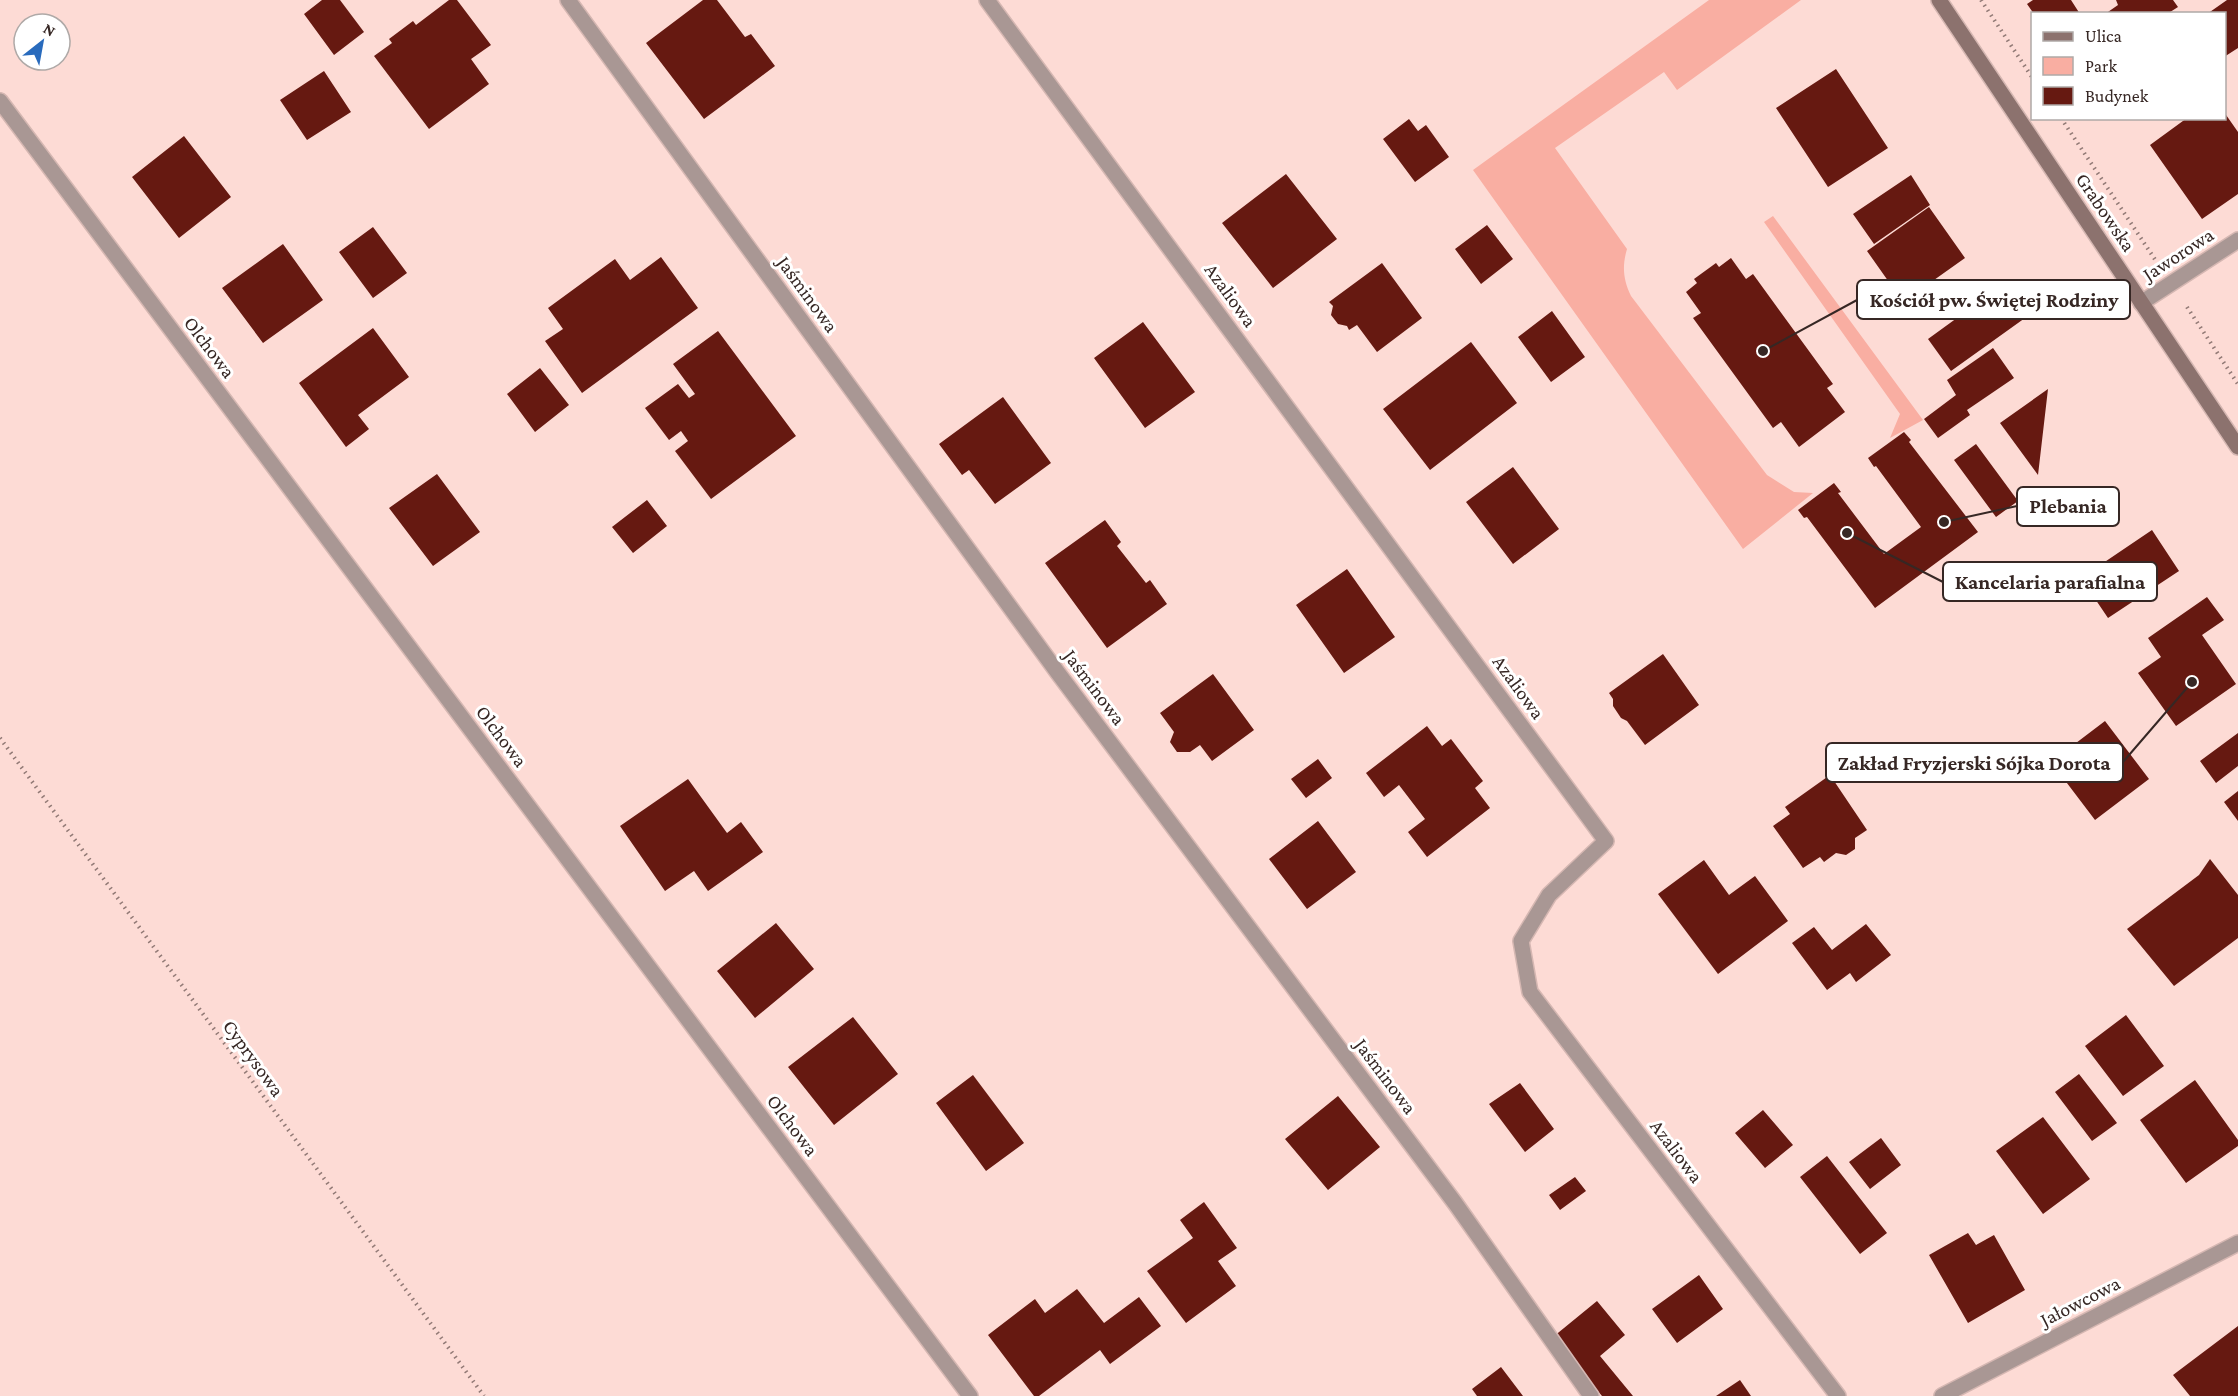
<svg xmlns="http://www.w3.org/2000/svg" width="2238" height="1396" font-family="'Crimson Pro',serif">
<rect width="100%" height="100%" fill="#fddbd5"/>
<path fill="#f9aea2" d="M 1709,0 L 1801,0 L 1677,90 L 1664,72 L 1555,148 L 1627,249 C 1622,266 1623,279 1631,296 L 1767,475 L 1794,492 L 1813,493 L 1743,549 L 1473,170 Z
M 1773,216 L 1923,420 L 1890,438 L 1900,414 L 1764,222 Z"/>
<path fill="#661911" d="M 322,0 L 340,0 L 364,32 L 334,55 L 304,14 Z
M 449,0 L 457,0 L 491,45 L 471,59 L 489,84 L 429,129 L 374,56 L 392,43 L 389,39 L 413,21 L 416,25 Z
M 703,0 L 717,0 L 745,37 L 751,34 L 775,66 L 704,119 L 646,43 Z
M 2033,0 L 2071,0 L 2080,14 L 2034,14 L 2027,4 Z
M 2116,0 L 2173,0 L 2178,7 L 2167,14 L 2105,14 L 2118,5 Z
M 2227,0 L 2238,0 L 2238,48 L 2224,57 L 2224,14 L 2207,14 Z
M 1836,69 L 1888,148 L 1828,187 L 1776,108 Z
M 324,71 L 351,112 L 307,140 L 280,100 Z
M 2224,112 L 2238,132 L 2238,194 L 2202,219 L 2150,145 L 2187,118 L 2224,118 Z
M 1409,119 L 1418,131 L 1426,125 L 1449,157 L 1415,182 L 1383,139 Z
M 184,136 L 231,197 L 179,238 L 132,177 Z
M 1286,174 L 1337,239 L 1273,288 L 1222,223 Z
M 1911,175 L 1930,205 L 1874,244 L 1853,214 Z
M 1929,207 L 1965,258 L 1903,302 L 1867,251 Z
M 1487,225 L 1513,259 L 1481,284 L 1455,249 Z
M 373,227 L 407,273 L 373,298 L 339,252 Z
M 283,244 L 323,300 L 263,343 L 222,288 Z
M 661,257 L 698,308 L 582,393 L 545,341 L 563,329 L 548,308 L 615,259 L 630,280 Z
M 1731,258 L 1746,279 L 1753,274 L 1833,384 L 1827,388 L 1845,412 L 1799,447 L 1781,422 L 1773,428 L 1693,318 L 1701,313 L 1686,292 L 1697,283 L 1694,279 L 1716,263 L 1719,267 Z
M 1382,263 L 1422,318 L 1377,352 L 1357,325 L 1349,330 L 1347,326 L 1338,324 L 1331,315 L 1333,306 L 1329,302 Z
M 2001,286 L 2025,318 L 1951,371 L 1928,339 Z
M 1552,311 L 1585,357 L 1551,382 L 1518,337 Z
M 1143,322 L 1195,392 L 1145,428 L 1094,358 Z
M 373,328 L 409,377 L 358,415 L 369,429 L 346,447 L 299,383 Z
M 718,331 L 796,436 L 711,499 L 675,451 L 688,441 L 681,431 L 669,440 L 645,408 L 678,384 L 689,398 L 695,394 L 673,364 Z
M 1471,342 L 1517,403 L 1430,470 L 1383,409 Z
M 1993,348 L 2014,378 L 1967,410 L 1970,415 L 1938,438 L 1924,419 L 1956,395 L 1947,380 Z
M 540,368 L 569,405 L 535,432 L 507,394 Z
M 2048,389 L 2038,475 L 2000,423 Z
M 1003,397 L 1051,463 L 995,504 L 969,470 L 962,475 L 939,444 Z
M 1904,432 L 1911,440 L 1909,442 L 1978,532 L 1875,608 L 1807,517 L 1804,518 L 1798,510 L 1834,483 L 1841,492 L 1838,493 L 1884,554 L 1921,527 L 1876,466 L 1874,467 L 1868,458 Z
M 1976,444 L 2018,501 L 1996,517 L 1954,460 Z
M 1513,467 L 1559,529 L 1513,564 L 1466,502 Z
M 437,474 L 480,532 L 433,566 L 389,508 Z
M 647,500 L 667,526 L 633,553 L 612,527 Z
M 1105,520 L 1121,542 L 1117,546 L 1146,583 L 1150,580 L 1167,604 L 1107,648 L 1045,563 Z
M 2152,530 L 2179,571 L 2108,618 L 2081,578 Z
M 1347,569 L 1395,637 L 1344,673 L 1296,605 Z
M 2207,597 L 2224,620 L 2202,635 L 2236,684 L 2176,726 L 2138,673 L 2161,657 L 2148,638 Z
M 1663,654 L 1699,705 L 1645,745 L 1627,721 L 1621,718 L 1613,706 L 1613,699 L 1609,693 Z
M 1213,674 L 1254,730 L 1212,761 L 1200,745 L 1190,752 L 1177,752 L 1170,742 L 1174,732 L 1160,713 Z
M 2105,721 L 2149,779 L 2095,820 L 2051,762 Z
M 1427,726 L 1442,746 L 1451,739 L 1483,781 L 1475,788 L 1490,808 L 1427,857 L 1408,832 L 1425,819 L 1399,785 L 1384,797 L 1366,773 Z
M 2238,733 L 2238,766 L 2216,783 L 2200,761 Z
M 1318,759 L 1332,778 L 1306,798 L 1291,779 Z
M 1830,775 L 1867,830 L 1855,838 L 1855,849 L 1846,855 L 1836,853 L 1824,862 L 1820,857 L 1803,868 L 1773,826 L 1790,814 L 1785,807 Z
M 688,779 L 727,833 L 741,822 L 763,852 L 708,891 L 694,871 L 665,891 L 620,826 Z
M 2238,791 L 2238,821 L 2224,802 Z
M 1318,821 L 1356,872 L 1307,909 L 1269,859 Z
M 2210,859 L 2238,895 L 2238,938 L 2174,986 L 2127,929 L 2199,875 Z
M 1704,860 L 1729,895 L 1755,876 L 1788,921 L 1718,974 L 1658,894 Z
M 776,923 L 814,969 L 755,1018 L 717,971 Z
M 1866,924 L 1891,955 L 1856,982 L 1850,973 L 1827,990 L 1792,943 L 1814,927 L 1832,950 Z
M 2126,1015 L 2164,1066 L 2123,1096 L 2085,1046 Z
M 853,1017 L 898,1074 L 834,1125 L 788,1067 Z
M 2079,1074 L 2117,1123 L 2092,1141 L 2055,1092 Z
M 973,1075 L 1024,1143 L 986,1171 L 936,1103 Z
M 2195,1080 L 2238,1140 L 2238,1146 L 2186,1183 L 2140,1120 Z
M 1520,1083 L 1554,1129 L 1525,1152 L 1489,1104 Z
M 1338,1096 L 1380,1147 L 1328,1190 L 1285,1139 Z
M 1763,1110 L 1793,1145 L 1765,1168 L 1735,1133 Z
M 2043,1117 L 2090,1179 L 2043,1214 L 1996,1151 Z
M 1881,1138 L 1901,1165 L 1870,1189 L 1849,1162 Z
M 1827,1156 L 1887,1233 L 1860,1254 L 1800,1177 Z
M 1575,1177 L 1586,1191 L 1560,1210 L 1549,1195 Z
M 1204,1202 L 1237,1248 L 1218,1261 L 1236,1286 L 1186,1323 L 1147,1271 L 1193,1238 L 1180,1220 Z
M 1968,1233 L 1976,1245 L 1994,1235 L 2025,1290 L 1968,1323 L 1929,1255 Z
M 1699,1275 L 1723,1309 L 1677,1343 L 1652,1309 Z
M 1077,1289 L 1104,1323 L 1139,1297 L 1161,1326 L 1110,1364 L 1100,1350 L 1039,1396 L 1034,1396 L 988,1335 L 1035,1299 L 1045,1313 Z
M 1597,1301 L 1625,1335 L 1600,1356 L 1633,1396 L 1602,1396 L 1553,1337 Z
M 2238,1326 L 2238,1396 L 2190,1396 L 2173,1375 Z
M 1501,1367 L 1523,1396 L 1477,1396 L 1472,1389 Z
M 1740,1380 L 1751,1396 L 1716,1396 Z"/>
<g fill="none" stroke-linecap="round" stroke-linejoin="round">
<g stroke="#d5b7b2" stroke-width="18">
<path id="street" d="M 568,0 L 1058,673 L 1455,1203 L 1591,1396
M 987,0 L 1606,841 L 1549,895 L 1521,941 L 1530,992 L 1838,1396
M 0,101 L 970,1396
M 2141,303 L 2238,240
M 1942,1396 L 2238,1243"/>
</g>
<g stroke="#d5b7b2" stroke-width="18">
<path id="secondary" d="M 1939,0 L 2238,447"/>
</g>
<path stroke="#927a76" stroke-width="4" stroke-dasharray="1.5 4.5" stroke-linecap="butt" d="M 1981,0 L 2032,77
M 2061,118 L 2156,261
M 2187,307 L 2238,384
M 0,738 L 484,1396"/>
<use href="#street" stroke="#a99794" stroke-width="15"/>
<use href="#secondary" stroke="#8c726e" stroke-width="15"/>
</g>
<g text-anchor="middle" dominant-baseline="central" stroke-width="6" stroke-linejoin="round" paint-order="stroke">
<g font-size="20" fill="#362724" stroke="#fff">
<text transform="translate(2106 212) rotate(56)">Grabowska</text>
<text transform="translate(2178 254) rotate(-33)">Jaworowa</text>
<text transform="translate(808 294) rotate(54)">Jaśminowa</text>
<text transform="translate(1231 295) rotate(54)">Azaliowa</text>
<text transform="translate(210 347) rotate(53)">Olchowa</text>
<text transform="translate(1095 687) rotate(53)">Jaśminowa</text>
<text transform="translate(1519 687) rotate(54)">Azaliowa</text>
<text transform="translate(502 736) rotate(53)">Olchowa</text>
<text transform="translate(254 1058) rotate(54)">Cyprysowa</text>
<text transform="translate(1386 1076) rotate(53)">Jaśminowa</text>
<text transform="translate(793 1125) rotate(53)">Olchowa</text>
<text transform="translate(1677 1151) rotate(53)">Azaliowa</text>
<text transform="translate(2080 1301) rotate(-27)">Jałowcowa</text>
</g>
</g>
<path fill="none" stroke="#362724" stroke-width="2" d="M1763 351L1857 300M1944 522L2017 506M1847 533L1943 582M2192 682L2123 762"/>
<g fill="#362724" stroke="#fff" stroke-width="2">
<circle cx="1763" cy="351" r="6"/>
<circle cx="1944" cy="522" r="6"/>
<circle cx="1847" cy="533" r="6"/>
<circle cx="2192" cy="682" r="6"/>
</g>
<g fill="#fff" stroke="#362724" stroke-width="2">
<rect x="1857" y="280" width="273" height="39" rx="6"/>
<rect x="2017" y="487" width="102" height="39" rx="6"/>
<rect x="1943" y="562" width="214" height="39" rx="6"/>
<rect x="1826" y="743" width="297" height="39" rx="6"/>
</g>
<g font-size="21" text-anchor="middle" font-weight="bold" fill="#362724">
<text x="1994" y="307">Kościół pw. Świętej Rodziny</text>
<text x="2068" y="513">Plebania</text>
<text x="2050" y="589">Kancelaria parafialna</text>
<text x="1974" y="770">Zakład Fryzjerski Sójka Dorota</text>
</g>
<rect x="2031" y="12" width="195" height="108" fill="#ffffff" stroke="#afa9a7" stroke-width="1.5"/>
<rect x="2043" y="32" width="30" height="9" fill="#8c726e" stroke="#afa9a7" stroke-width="1.5"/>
<text x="2085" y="42" font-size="18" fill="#362724">Ulica</text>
<rect x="2043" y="57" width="30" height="18" fill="#f9aea2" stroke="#afa9a7" stroke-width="1.5"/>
<text x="2085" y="72" font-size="18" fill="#362724">Park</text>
<rect x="2043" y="87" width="30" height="18" fill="#661911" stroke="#afa9a7" stroke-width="1.5"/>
<text x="2085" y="102" font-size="18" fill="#362724">Budynek</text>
<g transform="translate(42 42) rotate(31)"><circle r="28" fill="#ffffff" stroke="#afa9a7" stroke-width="1.5"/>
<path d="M0-4.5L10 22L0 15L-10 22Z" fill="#296bbd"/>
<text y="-9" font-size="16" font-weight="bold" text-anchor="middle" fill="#362724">N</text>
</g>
</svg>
